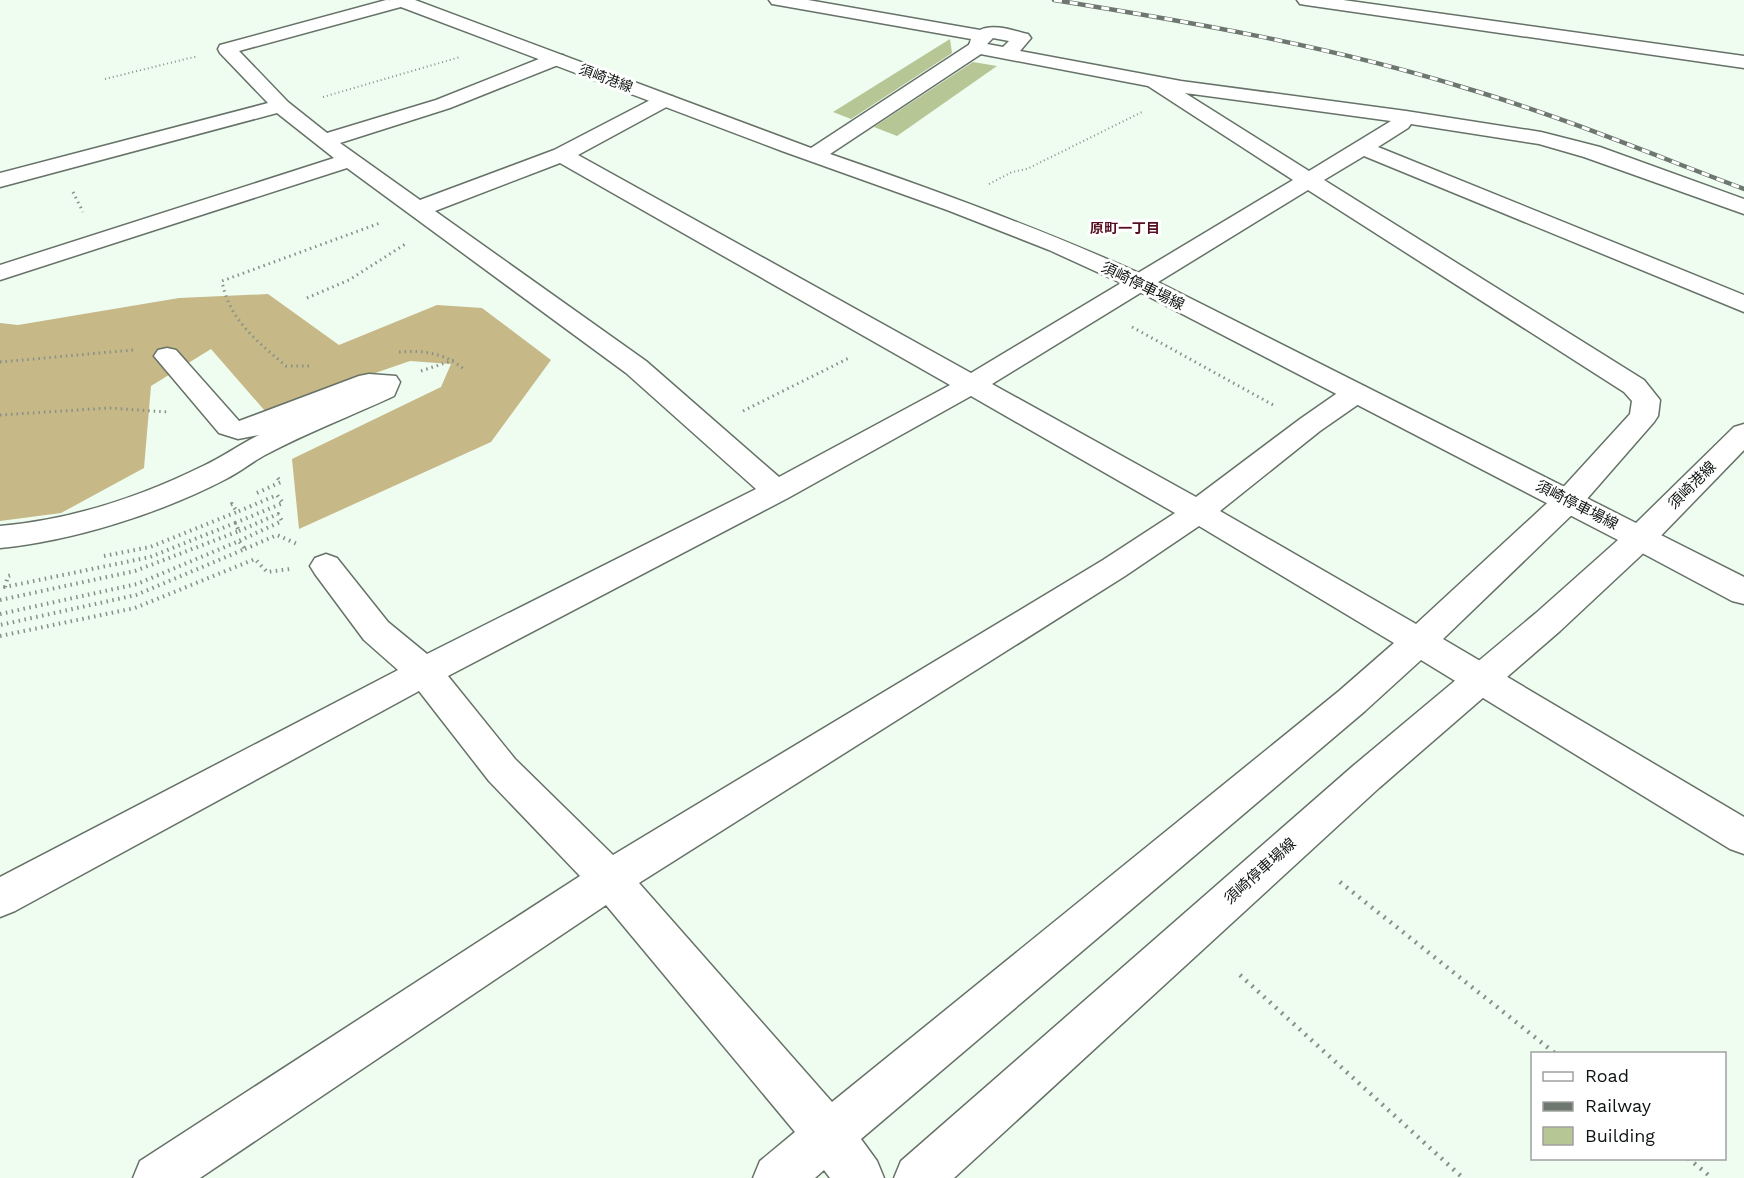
<svg xmlns="http://www.w3.org/2000/svg" width="1744" height="1178" font-family="'Work Sans','Noto Sans JP',sans-serif">
<rect width="100%" height="100%" fill="#effcf0"/>
<path fill="#c6b887" d="M 268,294 L 339,345 L 437,305 L 482,308 L 551,360 L 491,442 L 299,529 L 292,459 L 441,387 L 451,364 L 410,361 L 265,411 L 211,349 L 151,386 L 144,468 L 61,513 L 0,521 L 0,323 L 18,325 L 179,298 Z"/>
<path fill="#b7c695" d="M 950,39 L 952,53 L 851,119 L 833,112 Z
M 973,62 L 997,66 L 897,136 L 874,127 Z"/>
<g fill="none" stroke-linecap="round" stroke-linejoin="round">
<g stroke="#667167" stroke-width="3">
<path id="minor" d="M 386,0 L 411,1 L 408,5 L 239,51 L 288,102 L 327,133 L 436,100 L 549,55 L 563,55 L 565,59 L 563,63 L 450,108 L 340,143 L 420,200 L 554,150 L 658,96 L 672,96 L 675,100 L 672,104 L 578,155 L 971,373 L 1293,180 L 1148,86 L 970,52 L 968,48 L 971,39 L 778,5 L 772,4 L 769,0 L 808,0 L 980,30 C 993,23 1015,31 1028,34 L 1031,38 L 1020,51 L 1181,81 L 1406,111 L 1541,132 L 1600,147 L 1744,199 L 1744,214 L 1584,157 L 1539,144 L 1411,124 L 1408,128 L 1378,147 L 1744,295 L 1744,312 L 1364,156 L 1324,180 L 1644,380 L 1660,400 L 1658,416 L 1654,422 L 1579,508 L 1443,639 L 1744,817 L 1744,854 L 1730,849 L 1421,660 L 1365,711 L 861,1139 L 877,1161 L 884,1178 L 830,1178 L 824,1170 L 815,1178 L 753,1178 L 760,1161 L 795,1132 L 606,905 L 200,1178 L 133,1178 L 140,1161 L 580,876 L 489,781 L 419,691 L 15,911 L 0,917 L 0,877 L 398,670 L 364,640 L 315,574 L 310,566 L 315,558 L 326,554 L 337,558 L 388,622 L 427,654 L 756,489 L 626,373 L 347,168 L 0,280 L 0,265 L 334,158 L 277,113 L 0,187 L 0,173 L 268,103 L 220,53 L 218,49 L 220,45 ZM 993,38 L 1009,41 L 1003,47 L 987,44 ZM 1185,93 L 1391,121 L 1309,171 ZM 560,163 L 950,385 L 779,477 L 646,361 L 435,211 ZM 1308,190 L 1624,392 L 1632,401 L 1630,414 L 1557,494 L 1416,624 L 1220,511 L 1320,431 L 1366,399 L 1370,393 L 1366,387 L 1356,384 L 1346,387 L 1300,419 L 1196,497 L 992,384 ZM 971,396 L 1175,513 L 1103,560 L 613,855 L 515,759 L 448,676 L 788,498 ZM 1199,526 L 1394,643 L 1339,691 L 832,1102 L 639,883 L 1125,576 Z
M 1297,0 L 1343,0 L 1744,56 L 1744,68 L 1306,5 L 1300,4 Z
M 167,348 L 176,350 L 239,421 L 359,376 L 369,374 L 396,376 L 400,382 L 394,396 C 351,416 306,433 265,455 C 252,462 240,472 226,479 C 161,513 73,541 0,548 L 0,526 C 70,520 140,497 203,466 C 223,457 240,444 259,435 L 238,439 L 219,433 L 154,356 L 158,350 Z
M 1640,527 L 1651,530 L 1744,577 L 1744,604 L 1732,601 L 1629,546 L 1624,538 L 1629,530 Z"/>
</g>
<g stroke="#667167" stroke-width="3">
<path id="major" d="M 390,0 L 415,0 L 811,148 L 970,44 L 984,44 L 986,48 L 984,52 L 830,154 C 938,191 1044,230 1148,277 L 1636,523 L 1734,427 L 1744,424 L 1744,450 L 1651,546 L 1560,631 L 1379,788 L 954,1178 L 894,1178 L 901,1161 L 1353,766 L 1536,613 L 1618,540 L 1130,287 L 1049,250 L 947,210 L 782,151 L 393,4 Z"/>
</g>
<path stroke="#889189" stroke-width="2" stroke-dasharray="1 3" stroke-linecap="butt" d="M 105,79 L 198,56
M 323,97 L 460,57
M 989,184 L 1012,172 L 1027,169 L 1142,112"/>
<path stroke="#889189" stroke-width="3" stroke-dasharray="1.5 4" stroke-linecap="butt" d="M 73,192 L 83,212
M 307,298 L 349,280 L 407,243
M 1132,327 L 1275,406
M 399,352 C 424,350 445,353 465,370
M 0,362 L 133,350
M 309,366 L 286,366 C 257,341 229,320 222,281 L 380,223
M 421,371 L 454,360
M 743,411 L 851,357
M 0,415 L 109,408 L 168,412"/>
<path stroke="#889189" stroke-width="4" stroke-dasharray="1.5 4.5" stroke-linecap="butt" d="M 257,493 L 281,482 L 276,476
M 235,523 L 283,503 L 277,495 L 237,512
M 239,531 L 278,514 L 282,521 L 239,541
M 245,549 L 277,535 L 297,544
M 104,556 L 150,547 L 237,512 L 232,504 L 230,505
M 0,600 L 135,571 L 239,531 L 235,523 L 150,557 L 5,587 L 8,576 L 11,575
M 0,614 L 137,584 L 239,541 L 245,549 L 136,595 L 0,625
M 0,636 L 135,608 L 255,559 L 267,572 L 290,569"/>
<path stroke="#889189" stroke-width="4.5" stroke-dasharray="2 6" stroke-linecap="butt" d="M 1340,882 L 1556,1054
M 1240,975 L 1463,1178
M 1688,1158 L 1712,1178"/>
<use href="#minor" fill="#fff" fill-rule="evenodd"/>
<use href="#major" fill="#fff" fill-rule="evenodd"/>
<g stroke="#6e776f" stroke-width="4.5">
<path id="rail" d="M 1054,0 C 1191,22 1329,46 1462,87 C 1558,115 1651,154 1744,189"/>
</g>
<use href="#rail" stroke="#fff" stroke-width="3" stroke-dasharray="8" stroke-linecap="butt"/>
</g>
<g text-anchor="middle" dominant-baseline="central" stroke-width="6" stroke-linejoin="round" paint-order="stroke">
<g font-size="14" fill="#0f1410" stroke="#fff">
<text transform="translate(606 78) rotate(20)">須崎港線</text>
</g>
<g font-size="14" font-weight="bold" fill="#540f21" stroke="#fff">
<text x="1125" y="228">原町一丁目</text>
</g>
<g font-size="15" fill="#0f1410" stroke="#fff">
<text transform="translate(1143 286) rotate(26)">須崎停車場線</text>
<text transform="translate(1692 485) rotate(-45)">須崎港線</text>
<text transform="translate(1577 505) rotate(27)">須崎停車場線</text>
<text transform="translate(1260 871) rotate(-42)">須崎停車場線</text>
</g>
</g>
<rect x="1531" y="1052" width="195" height="108" fill="#ffffff" stroke="#9fa19f" stroke-width="1.5"/>
<rect x="1543" y="1072" width="30" height="9" fill="#ffffff" stroke="#9fa19f" stroke-width="1.5"/>
<text x="1585" y="1082" font-size="18" fill="#0f1410">Road</text>
<rect x="1543" y="1102" width="30" height="9" fill="#6e776f" stroke="#9fa19f" stroke-width="1.5"/>
<text x="1585" y="1112" font-size="18" fill="#0f1410">Railway</text>
<rect x="1543" y="1127" width="30" height="18" fill="#b7c695" stroke="#9fa19f" stroke-width="1.5"/>
<text x="1585" y="1142" font-size="18" fill="#0f1410">Building</text>
</svg>
